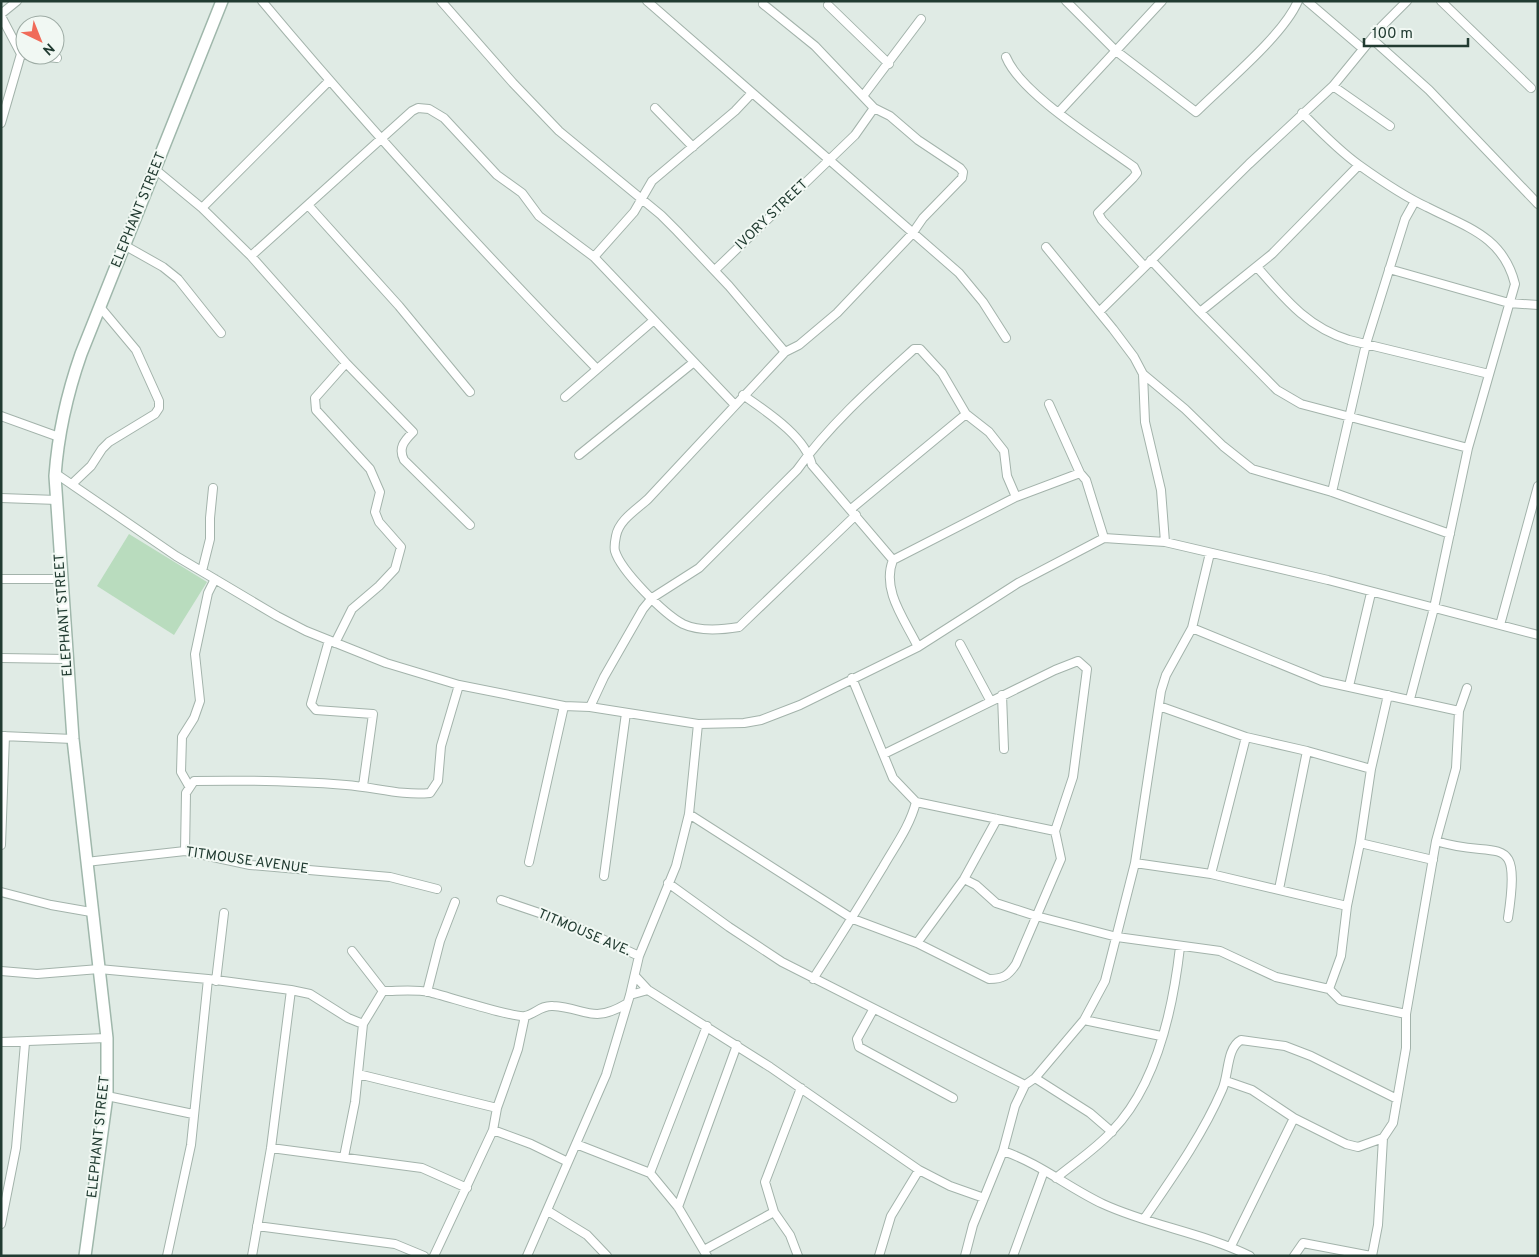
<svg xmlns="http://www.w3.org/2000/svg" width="1539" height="1257" font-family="Overpass,sans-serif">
<rect width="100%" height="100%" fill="#e0ebe5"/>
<path fill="#b9dcbe" d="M 129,534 L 207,582 L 174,635 L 97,586 Z"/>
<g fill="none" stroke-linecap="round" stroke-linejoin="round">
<g stroke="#a3b3ab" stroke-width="10">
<path id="minor" d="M 262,1 C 369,129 481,250 597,369
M 441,1 L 513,83 L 559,131 L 661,215 L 677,231 L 729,286 L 785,352
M 647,1 L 959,273 L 983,302 L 1006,338
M 1066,1 L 1116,51 L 1196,112 C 1224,84 1283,36 1298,1
M 1307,1 L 1362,48
M 1441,1 L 1531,88
M 828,5 L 889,64
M 1,14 L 17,1
M 1,16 L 21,54 L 1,123
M 1372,39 L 1429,90 L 1538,204
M 27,55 L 57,58
M 1006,57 C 1021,94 1100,142 1134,167 L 1137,173 L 1133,178 L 1098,213 L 1102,220 L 1144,266
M 1333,86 L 1390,126
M 863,96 L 921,19
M 655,108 L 693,147
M 1059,112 L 1162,1
M 1302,113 C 1320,131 1338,150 1359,165 C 1380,180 1403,196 1427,207 C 1466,227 1503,236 1515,284 L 1468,448 L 1434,608 L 1410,699
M 156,170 L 202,208 L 251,256 L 346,363 L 413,432 C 404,441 398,448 404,460 L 470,525
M 308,205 L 399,306 L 470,392
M 202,208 L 329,81
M 124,245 L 163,267 L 178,279 L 221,333
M 1046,247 L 1113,329 L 1134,357 L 1143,374 L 1145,422 L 1161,490 L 1165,542
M 251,256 L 412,111 L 418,108 L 429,109 L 444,118 L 497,175 L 522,193 L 539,216 L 594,257 L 734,404
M 594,257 L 634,212 L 652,181 L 735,111 L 752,93
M 1151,260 L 1200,312 L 1272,254 L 1359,165
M 1257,267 C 1285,299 1307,327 1349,340 L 1489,374
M 1389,269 L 1509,303 L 1538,305
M 715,270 L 855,135 L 874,108 L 815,46 L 763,4
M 1099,312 L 1249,164 L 1333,86 L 1382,26 L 1407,1
M 1200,312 L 1277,390 L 1301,404 L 1468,448
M 1143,374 L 1185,409 L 1223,446 L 1252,469 L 1332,492 L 1450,534
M 743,395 C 767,412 805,436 812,465 L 893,560
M 565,397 L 654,320
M 1049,404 L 1080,473 L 1086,480 L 1104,538
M 1,416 L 59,437
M 579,455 L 694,362
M 55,473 L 176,556 L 277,616 L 306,631 L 386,663 L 459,685 L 564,706 L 590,707 L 698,724 L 744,723 L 761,720 L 800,705 L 918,647 L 1018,583 L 1104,538 L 1165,542 L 1328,580 L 1538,635
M 72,484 L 91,466 L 102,449 L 109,442 L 155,414 L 159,408 L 159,401 L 136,350 L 100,307
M 1332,492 L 1366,344 L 1405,219 L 1415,201
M 1016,497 L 1080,473
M 1,498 L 57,500
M 851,509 L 966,414
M 856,515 L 739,627 C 721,630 700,632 683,624 C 664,614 621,571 615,551 C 614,547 615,541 616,536 C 619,520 636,510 648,499 L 785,352 L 799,345 L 837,313 L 912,234 L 923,218 L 962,178 L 963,172 L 960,168 L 918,140 L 890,116 L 874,108
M 202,571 L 210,539 L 210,518 L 213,488
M 1,579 L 62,579
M 1500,625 L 1538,486
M 1192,628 L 1322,681 L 1459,711
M 329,640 L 311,704 L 316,710 L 373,714 L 363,786
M 335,643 L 352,609 L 379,586 L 395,569 L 401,547 L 379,522 L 375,512 L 380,492 L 370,469 L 316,410 L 315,398 L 346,363
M 960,644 L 990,700
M 1,658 L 67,659
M 1349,686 L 1371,593
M 1002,695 L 1004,749
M 1159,706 L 1246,737 L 1307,751 L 1371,769
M 590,707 L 604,677 L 643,609 L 652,598 L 699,568 L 797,470 C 829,425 873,386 914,349 L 920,349 L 942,373 L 966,414 L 989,432 L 1004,451 L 1007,476 L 1016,497 L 893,560 C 881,590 905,620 918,647
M 2,736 L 73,739
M 189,786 L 181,772 L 182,737 L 194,718 L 200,701 L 195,654 L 208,593 L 215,579
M 916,802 L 1055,831
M 689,814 L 853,919 L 917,943 L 989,979 C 1003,979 1008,976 1016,964 L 1061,859 L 1055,831 L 1073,777 L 1087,669 L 1078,661 L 1055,670 L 884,754
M 1436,841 C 1498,861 1522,826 1508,918
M 1360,843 L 1433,860
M 1,845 L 5,736
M 185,851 L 186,793 L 194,781 C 245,780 295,781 346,785 C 374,787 402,796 430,793 L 438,781 L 441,746 L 459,685
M 86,862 L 185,851 L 250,865 L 390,877 L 437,889
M 529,862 L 564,706
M 1135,863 L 1211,874 L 1347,906
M 1211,874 L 1246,737
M 604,876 L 626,713
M 964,879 L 976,885 L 996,903 L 1036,916 L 1117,937 L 1220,951 L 1276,977 L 1329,989 L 1340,1000 L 1406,1014
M 668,883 L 729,927 L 782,962 L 1025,1085
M 1279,889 L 1307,751
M 1,892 L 51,905 L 91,912
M 501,900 L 563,921 L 639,956
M 917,943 L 964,879 L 997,819
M 352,951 L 383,991
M 1,971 L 37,974 L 99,969 L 208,979 L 291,990 L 310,994 L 348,1018 L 363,1024
M 635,976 L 648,990 L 770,1067 L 919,1170 L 950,1186 L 984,1198
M 813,979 C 837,942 860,905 883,867 C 895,846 910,826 916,802 L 893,778 L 852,678
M 216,981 L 224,913
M 1329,989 L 1341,956 L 1347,906 L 1360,843 L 1371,769 L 1388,695
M 383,991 C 398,991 415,989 429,992 C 446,996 514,1018 525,1016 C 535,1014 541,1005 553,1006 C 586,1008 592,1024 626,1004
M 427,992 L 440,941 L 455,902
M 630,995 L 648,990
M 873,1010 L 857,1039 L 859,1047 L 953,1098
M 1084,1020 L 1161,1036
M 1,1042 L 107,1038
M 358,1074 L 497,1108
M 1035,1078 L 1090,1113 L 1112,1132
M 1226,1081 L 1252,1090 L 1294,1118 L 1346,1144 L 1358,1147 L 1383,1138
M 107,1096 L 193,1114
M 493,1130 L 531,1144 L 568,1162
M 576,1144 L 650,1173 L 678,1207 L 707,1256
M 271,1148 L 422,1168 L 467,1188
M 1003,1151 L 1015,1106 L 1025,1085 L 1035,1078 L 1084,1020 L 1105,981 L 1135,863 L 1161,691 L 1166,675 L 1192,628 L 1210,553
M 344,1157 L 355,1102 L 363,1024 L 383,991
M 650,1173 L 707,1026
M 1056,1178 C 1074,1163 1096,1149 1112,1131 C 1157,1085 1173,1009 1180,947
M 678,1207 L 737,1045
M 548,1211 L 587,1235 L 607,1256
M 1144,1219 C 1172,1178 1202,1136 1222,1090 C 1229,1076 1226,1048 1241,1040 L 1285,1046 L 1311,1056 L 1397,1099
M 1,1224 L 16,1148 L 25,1043
M 257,1226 L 395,1244 L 424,1256
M 1231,1246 L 1294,1118
M 704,1250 L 774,1212
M 167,1256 L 191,1145 L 208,979
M 252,1256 L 271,1148 L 291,990
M 434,1256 L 493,1130 L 497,1108 L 518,1049 L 525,1016
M 527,1256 L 606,1075 L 630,995 L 639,956 L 676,866 L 689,814 L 698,724
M 798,1256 L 790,1235 L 774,1212 L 765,1182 L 801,1088
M 879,1256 L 891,1216 L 919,1170
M 965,1256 L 973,1225 L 1003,1151 C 1039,1163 1069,1188 1103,1204 C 1151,1226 1204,1233 1250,1256
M 1013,1256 L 1044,1171
M 1294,1256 L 1303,1243 L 1371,1256
M 1372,1256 L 1378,1225 L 1383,1138 L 1393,1123 L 1406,1048 L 1406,1014 L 1436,841 L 1456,768 L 1459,711 L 1467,688"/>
</g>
<g stroke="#9fb7ab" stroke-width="14">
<path id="secondary" d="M 85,1256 L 107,1096 L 107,1038 L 73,739 L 55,476 C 58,434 67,394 81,354 L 222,1"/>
</g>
<use href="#minor" stroke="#fff" stroke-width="8"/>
<use href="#secondary" stroke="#fff" stroke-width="11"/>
</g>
<g text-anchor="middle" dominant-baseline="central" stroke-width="4" stroke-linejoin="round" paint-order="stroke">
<g font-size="14" fill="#213b31" stroke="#f1f8f3">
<text transform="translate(139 210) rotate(-68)">ELEPHANT STREET</text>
<text transform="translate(772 215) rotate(-44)">IVORY STREET</text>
<text transform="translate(64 615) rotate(-94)">ELEPHANT STREET</text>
<text transform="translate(247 861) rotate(8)">TITMOUSE AVENUE</text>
<text transform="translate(584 933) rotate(23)">TITMOUSE AVE.</text>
<text transform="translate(99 1137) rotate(-84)">ELEPHANT STREET</text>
</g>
</g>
<rect width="1539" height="1257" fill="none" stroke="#213b31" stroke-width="5"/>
<g transform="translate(40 40) rotate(137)"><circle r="24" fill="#f1f8f3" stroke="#9eaca5"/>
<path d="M0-4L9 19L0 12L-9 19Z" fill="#f06b59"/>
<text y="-8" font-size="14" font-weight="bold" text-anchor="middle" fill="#213b31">N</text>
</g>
<path d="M1364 38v8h104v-8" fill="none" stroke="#213b31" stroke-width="2.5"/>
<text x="1372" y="38" font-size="15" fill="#213b31" stroke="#f1f8f3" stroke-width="4" paint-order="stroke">100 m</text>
</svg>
